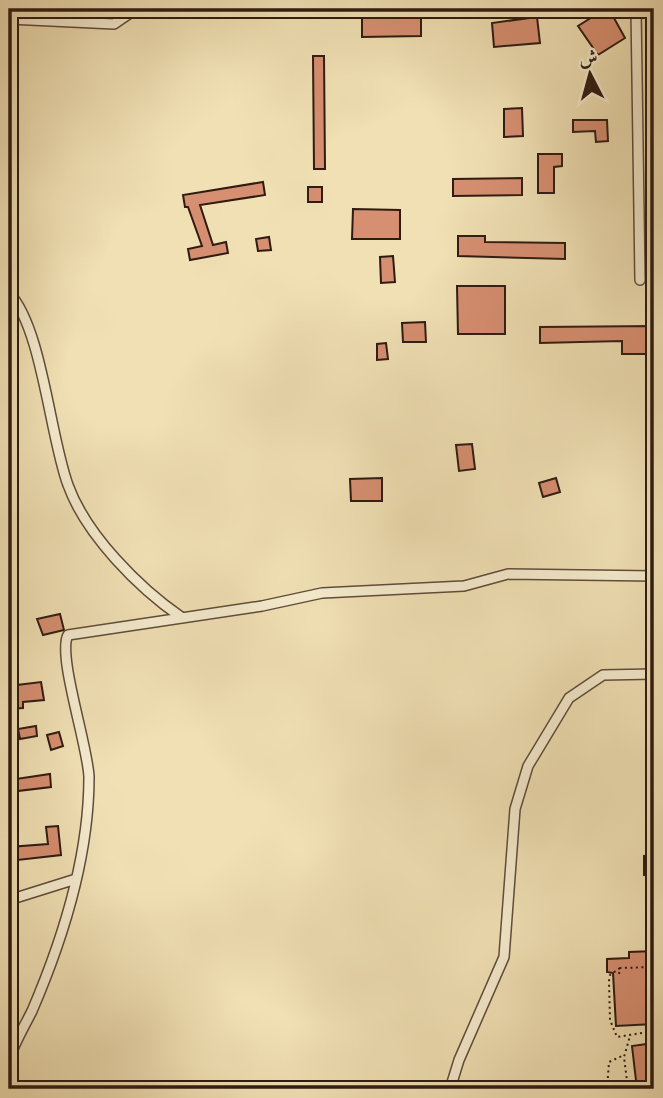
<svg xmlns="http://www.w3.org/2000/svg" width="663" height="1098" font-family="Alegreya,Amiri,serif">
<rect width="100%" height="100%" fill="#f0e0b4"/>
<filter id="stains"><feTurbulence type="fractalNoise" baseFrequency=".00286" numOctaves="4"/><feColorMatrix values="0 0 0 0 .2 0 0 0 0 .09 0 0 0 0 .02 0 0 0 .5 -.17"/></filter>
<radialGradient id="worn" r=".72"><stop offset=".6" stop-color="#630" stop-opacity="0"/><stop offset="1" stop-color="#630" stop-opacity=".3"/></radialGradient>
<path fill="#d78f71" stroke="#2e1b12" stroke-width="2" d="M 362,9 L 421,9 L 421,36 L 362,37 Z
M 605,9 L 609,9 L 625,38 L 598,55 L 578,26 Z
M 537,17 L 540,43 L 494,47 L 492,23 Z
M 313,56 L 324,56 L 325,169 L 314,169 Z
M 522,108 L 523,136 L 504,137 L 504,109 Z
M 573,120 L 607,120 L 608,141 L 596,142 L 595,131 L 573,132 Z
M 538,154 L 562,154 L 562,166 L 554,167 L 554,193 L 538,193 Z
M 522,178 L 522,195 L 453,196 L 453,179 Z
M 263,182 L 265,195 L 200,205 L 213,245 L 226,242 L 228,253 L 190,260 L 188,249 L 202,246 L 188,207 L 185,207 L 183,195 Z
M 308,187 L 322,187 L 322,202 L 308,202 Z
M 353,209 L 400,210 L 400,239 L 352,239 Z
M 458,236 L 485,236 L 485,242 L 565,243 L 565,259 L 458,256 Z
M 269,237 L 271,250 L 258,251 L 256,239 Z
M 393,256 L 395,282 L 381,283 L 380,257 Z
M 457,286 L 505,286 L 505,334 L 458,334 Z
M 425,322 L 426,342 L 403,342 L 402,323 Z
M 654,326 L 654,354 L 622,354 L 622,341 L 540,343 L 540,327 Z
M 386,343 L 388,359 L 377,360 L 377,344 Z
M 472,444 L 475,469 L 459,471 L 456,445 Z
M 382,478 L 382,501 L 351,501 L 350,479 Z
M 556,478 L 560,492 L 543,497 L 539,483 Z
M 60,614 L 64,630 L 43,635 L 37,619 Z
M 41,682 L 44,700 L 23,702 L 23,708 L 9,709 L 9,686 Z
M 36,726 L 37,736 L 20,739 L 18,729 Z
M 59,732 L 63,746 L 51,750 L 47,735 Z
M 50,774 L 51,787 L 9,792 L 9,780 Z
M 58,826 L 61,855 L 9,861 L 9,847 L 48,844 L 46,827 Z
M 654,855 L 654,875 L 644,875 L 644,856 Z
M 654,951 L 654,1024 L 616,1026 L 613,973 L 607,972 L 607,959 L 629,958 L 629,952 Z
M 654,1043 L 654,1089 L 637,1089 L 632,1046 Z"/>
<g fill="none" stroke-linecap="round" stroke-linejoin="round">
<g stroke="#5e4c3a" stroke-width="12">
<path id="minor" d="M 49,9 L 69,20
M 636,9 L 640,280
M 9,19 L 114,24 L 136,9
M 9,293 C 42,327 50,437 68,485 C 86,535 139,588 181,617
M 9,900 L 76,879
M 9,1059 C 15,1042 24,1027 32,1011 C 63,939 89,856 89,777 C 88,746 57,655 68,635 L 262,606 L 322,593 L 464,586 L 508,574 L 654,576
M 450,1089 L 459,1060 L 504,957 L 515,809 L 528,766 L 569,698 L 603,675 L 654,674"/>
</g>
<path stroke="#2e1b12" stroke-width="2" stroke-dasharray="2 3.5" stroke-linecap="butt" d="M 620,968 L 610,975 L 609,981 L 610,1020 L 617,1037 L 654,1031
M 619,974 L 620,968 L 654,967
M 607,1089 L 609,1062 L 624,1055
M 628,1089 L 624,1057 L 630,1036"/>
<use href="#minor" stroke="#f5ebce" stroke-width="9"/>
</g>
<rect width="663" height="1098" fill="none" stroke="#f0e0b4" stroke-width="35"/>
<rect x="10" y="10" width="642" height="1077" fill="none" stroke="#2e1b12" stroke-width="3.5"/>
<rect x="18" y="18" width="628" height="1063" fill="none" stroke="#2e1b12" stroke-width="2"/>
<g transform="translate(590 74) rotate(354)" stroke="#f5ebce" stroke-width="5" paint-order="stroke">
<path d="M0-5L12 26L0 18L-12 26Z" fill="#2e1b12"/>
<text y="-10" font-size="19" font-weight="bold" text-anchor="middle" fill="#2e1b12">ش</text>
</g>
<rect width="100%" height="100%" filter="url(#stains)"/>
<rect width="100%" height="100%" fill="url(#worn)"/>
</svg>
